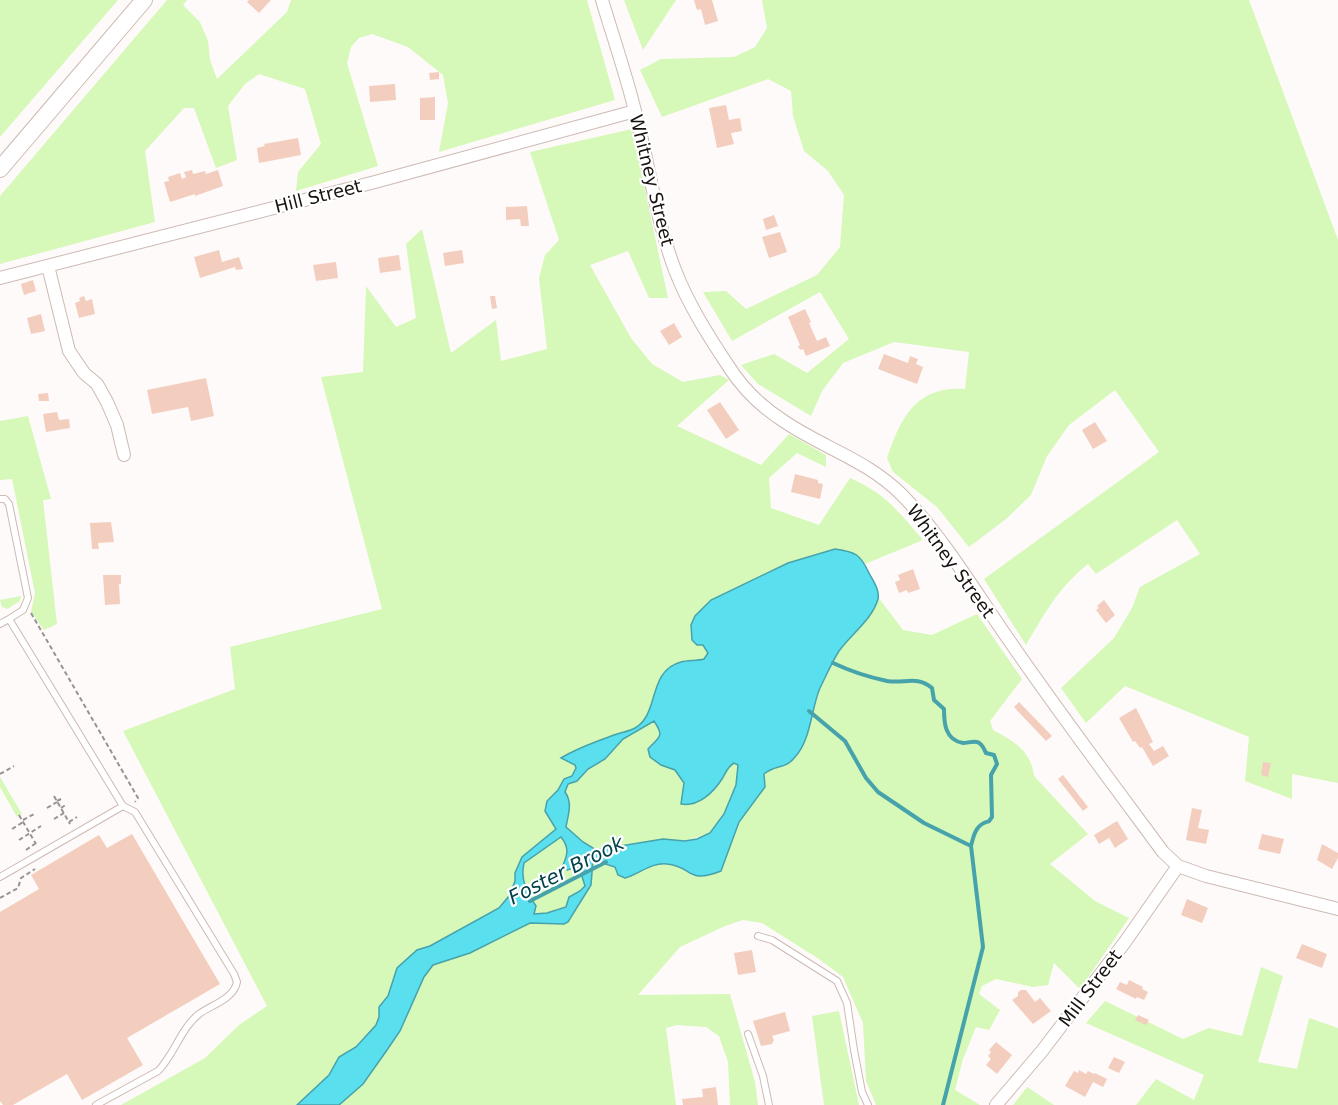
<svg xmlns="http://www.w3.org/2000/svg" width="1338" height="1105" font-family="'DejaVu Sans',sans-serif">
<rect width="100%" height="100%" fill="#fefaf9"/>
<path fill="#d6f8b8" d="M 0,0 L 118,0 L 0,137 Z
M 167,0 L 187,0 L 183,5 L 200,22 L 208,41 L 210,60 L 217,79 L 287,12 L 291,0 L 587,0 L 615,100 L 439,152 L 448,103 L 443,75 L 408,47 L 372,34 L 359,38 L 351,47 L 347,63 L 378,166 L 296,191 L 298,172 L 321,144 L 305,89 L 259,74 L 245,84 L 228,106 L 237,160 L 216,168 L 194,108 L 184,108 L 145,151 L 155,222 L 0,264 L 0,196 Z
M 624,0 L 676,0 L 643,50 Z
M 762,0 L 1249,0 L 1338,240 L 1338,783 L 1292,774 L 1292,799 L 1245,781 L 1249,737 L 1125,686 L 1086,723 L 1061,688 L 1114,638 L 1132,608 L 1140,587 L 1200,554 L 1177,520 L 1096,574 L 1088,564 C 1058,588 1045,613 1026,645 L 984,579 L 1159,452 L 1115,390 L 1069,425 L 1047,456 L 1031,495 L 1006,519 L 969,547 L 937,507 L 893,472 L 887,458 C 901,417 916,386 965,389 L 969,352 L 894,342 L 843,363 L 822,391 L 811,416 L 758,384 L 741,365 L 774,354 L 807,373 L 849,339 L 820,292 L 732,341 L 703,292 L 726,291 L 746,309 L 817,275 L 840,247 L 844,195 L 828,171 L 804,151 L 793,116 L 791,91 L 768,79 L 662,117 L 640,70 L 661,59 L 734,57 L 755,47 L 767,28 Z
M 632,129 L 668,298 L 649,298 L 628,251 L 590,265 L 631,338 L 652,364 L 683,382 L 720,375 L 729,380 L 677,426 L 761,465 L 789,434 L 826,455 L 826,467 L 797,453 L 769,478 L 771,508 L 819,525 L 850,478 C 885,493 899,512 923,540 L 865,564 L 859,556 L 835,549 L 735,589 L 713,647 L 661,732 L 660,738 L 655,742 L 721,781 L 729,766 L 734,763 L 738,764 L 736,785 L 724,814 L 710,833 L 685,841 L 665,863 L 677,866 L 693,876 L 721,871 L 739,822 L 765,787 L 764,774 L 772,767 L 782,767 L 797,756 L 806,735 L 820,689 L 840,650 L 874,608 L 878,597 L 903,630 L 932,635 L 977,614 L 1022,679 L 990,721 L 993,730 C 1014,741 1031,751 1034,776 L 1088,834 L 1050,864 L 1095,901 L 1129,918 L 1080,989 L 1054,963 L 1048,985 L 1033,987 L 996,979 L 982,986 L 979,994 L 1000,1010 L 989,1030 L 976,1027 L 963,1059 L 955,1090 L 980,1105 L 876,1105 L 866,1081 L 863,1023 L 843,977 L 819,959 L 762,923 L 743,920 L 725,926 L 680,947 L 638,995 L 730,994 L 755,1082 L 758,1105 L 730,1105 L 728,1062 L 719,1036 L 706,1027 L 677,1025 L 666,1028 L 676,1105 L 121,1105 L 205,1058 L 239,1025 L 267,1006 L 123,731 L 235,689 L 230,647 L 382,609 L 321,377 L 363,372 L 366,286 L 396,327 L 416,318 L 406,244 L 422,229 L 451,353 L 496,320 L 501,361 L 547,349 L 539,278 L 545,255 L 559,240 L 530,152 Z
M 28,416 L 51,499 L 43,500 L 57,624 L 44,630 L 31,612 L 35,593 L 12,479 L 0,480 L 0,421 Z
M 21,596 L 20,601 L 7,609 L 2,607 L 0,600 Z
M 0,777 L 22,814 L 17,817 L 0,787 Z
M 1261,967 L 1283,976 L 1258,1062 L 1297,1069 L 1309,1018 L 1338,1028 L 1338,1105 L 1136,1105 L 1156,1079 L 1194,1100 L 1204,1075 L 1086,1023 L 1105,1001 L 1183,1039 L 1209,1028 L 1242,1036 Z
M 839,1011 L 859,1105 L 824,1105 L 812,1016 Z
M 1027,1087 L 1054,1105 L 1013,1105 Z"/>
<path fill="#5adfee" stroke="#46a2ab" stroke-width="1.5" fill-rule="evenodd" d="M 835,549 C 856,552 860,554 869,573 C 873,581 880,590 878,599 C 872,620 851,634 839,651 C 832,662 826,676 820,688 C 811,709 811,740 795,757 C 785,770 776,764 764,774 L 765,787 L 739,822 L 721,871 C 686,885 693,866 667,864 C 652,862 639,874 625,878 L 618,875 L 615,867 L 593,860 L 591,885 L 568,922 L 564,924 L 530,923 L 470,953 L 433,965 L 424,977 L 400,1031 L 387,1050 L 363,1084 L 339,1105 L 297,1105 L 329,1075 L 339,1057 L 356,1047 L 376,1025 L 379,1017 L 379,1007 L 388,996 L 397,968 L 417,950 L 430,946 L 499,908 L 509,896 L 515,881 L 515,873 L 522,857 L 556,829 L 545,811 L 547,801 L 558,790 L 564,779 L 572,776 L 576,768 L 575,765 L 561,758 C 579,747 598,741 617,734 C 623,732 630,731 635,728 C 660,714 647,671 681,662 C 688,660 697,661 704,659 L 708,653 L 703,645 L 697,645 L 692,640 L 691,625 L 695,616 L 711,600 L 788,563 ZM 654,721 C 665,737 659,737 648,749 L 650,757 L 661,765 L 675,770 L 684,783 L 681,804 C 698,807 713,793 722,779 C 726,773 727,767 734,763 L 738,765 L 736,785 L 724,814 L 710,833 L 697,839 L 685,841 L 663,839 L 596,850 L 583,842 L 566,827 C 568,815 573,803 565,792 L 568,784 L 577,781 L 588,769 L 605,759 L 623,739 ZM 561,837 C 569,847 568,854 563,865 L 567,870 L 579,867 L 585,886 L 580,891 L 569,897 L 566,907 L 547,913 L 534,914 L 536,906 C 527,892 520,880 524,863 Z"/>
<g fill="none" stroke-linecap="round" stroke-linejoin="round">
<path stroke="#46a2ab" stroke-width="4" d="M 833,663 C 850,671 868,677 887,681 C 904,684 917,675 932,688 L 934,700 L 944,709 C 944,723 945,740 963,743 C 967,743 973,741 977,742 C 982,743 984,749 986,753 L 994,755 L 997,764 L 991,775 L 992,817 C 986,825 992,819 984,823 C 975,827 973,838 971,846
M 809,711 L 845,741 L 866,778 L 878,792 L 924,823 L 971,846 L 983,947 L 943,1105
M 530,901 L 606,862"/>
</g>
<path fill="#f3cebf" d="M 249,0 L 271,0 L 259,13 L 247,2 Z
M 694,0 L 712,0 L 718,21 L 705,25 L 701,9 L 697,10 Z
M 439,72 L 439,79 L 430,80 L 429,73 Z
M 395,84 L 396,100 L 370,102 L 369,86 Z
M 435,97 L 435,120 L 420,120 L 420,98 Z
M 726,105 L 729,120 L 740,118 L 742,131 L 731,133 L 734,144 L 717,148 L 709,108 Z
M 298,138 L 301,155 L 259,163 L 257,148 L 265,146 L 264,144 Z
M 192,170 L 193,174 L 205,171 L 206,174 L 218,170 L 223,186 L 195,196 L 195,194 L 170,202 L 164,182 L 169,181 L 168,177 L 180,173 L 182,179 L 186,177 L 184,172 Z
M 527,206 L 529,226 L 521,226 L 520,219 L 506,220 L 506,207 Z
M 774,215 L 778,226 L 766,230 L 763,219 Z
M 780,232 L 787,252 L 769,258 L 762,237 Z
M 219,250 L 222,262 L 239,257 L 243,269 L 236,270 L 235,267 L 200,278 L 194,257 Z
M 462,250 L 464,263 L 445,266 L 443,253 Z
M 399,255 L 401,270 L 380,273 L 378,258 Z
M 336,262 L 338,278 L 316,281 L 313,265 Z
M 33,280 L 36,291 L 24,295 L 21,284 Z
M 84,296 L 86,301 L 92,299 L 95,314 L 79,318 L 75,303 L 80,301 L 79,298 Z
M 490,296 L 495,296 L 497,308 L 492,309 Z
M 805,309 L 811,322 L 809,323 L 817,341 L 826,337 L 830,346 L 806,356 L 803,349 L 800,350 L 798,346 L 800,345 L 788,317 Z
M 41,314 L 45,331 L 31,334 L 27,318 Z
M 674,323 L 682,337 L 669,345 L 660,331 Z
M 884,354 L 908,363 L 910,356 L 918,359 L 916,364 L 923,367 L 917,384 L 878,369 Z
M 206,378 L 214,416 L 191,421 L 188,407 L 152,414 L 147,390 Z
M 48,393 L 49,401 L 39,401 L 38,394 Z
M 720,402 L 739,430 L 726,439 L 707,410 Z
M 57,412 L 59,420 L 69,419 L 70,428 L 46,432 L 43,414 Z
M 1095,422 L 1107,441 L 1093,449 L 1082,430 Z
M 795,474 L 818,480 L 818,483 L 823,484 L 820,499 L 791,492 Z
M 111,522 L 114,542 L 98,543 L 99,549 L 92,549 L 90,523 Z
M 913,569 L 920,589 L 908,593 L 907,590 L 899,593 L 895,582 L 900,580 L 898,575 Z
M 103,575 L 121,575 L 121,584 L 119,584 L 120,604 L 105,605 Z
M 1104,600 L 1115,615 L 1106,623 L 1096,610 L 1099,608 L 1097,606 Z
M 1019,702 L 1052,736 L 1046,741 L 1014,707 Z
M 1136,708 L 1153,742 L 1149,744 L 1154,751 L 1163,746 L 1169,756 L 1153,766 L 1142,747 L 1140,748 L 1135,741 L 1133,742 L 1119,718 Z
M 1263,762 L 1271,763 L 1268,777 L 1261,775 Z
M 1063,775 L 1088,807 L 1083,811 L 1058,779 Z
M 1192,808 L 1202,810 L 1198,828 L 1209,830 L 1206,844 L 1186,840 Z
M 1117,821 L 1128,839 L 1115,848 L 1109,838 L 1099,844 L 1094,835 Z
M 132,834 L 220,984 L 127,1038 L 143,1065 L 82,1100 L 67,1074 L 13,1105 L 3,1105 L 0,1101 L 0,912 L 39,889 L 31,875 L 99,835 L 107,848 Z
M 1262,834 L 1284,839 L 1280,854 L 1258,849 Z
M 1322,844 L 1338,853 L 1338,858 L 1332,869 L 1317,860 Z
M 1187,899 L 1208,908 L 1202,923 L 1181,915 Z
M 1302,944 L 1327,954 L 1322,968 L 1296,958 Z
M 752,950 L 756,972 L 738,975 L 734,953 Z
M 1129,980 L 1143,987 L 1142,989 L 1148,992 L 1144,1000 L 1137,997 L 1136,999 L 1116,989 L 1120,982 L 1127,985 Z
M 1021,990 L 1026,990 L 1035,1002 L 1040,998 L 1051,1011 L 1033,1024 L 1012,1000 L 1018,996 L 1018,992 Z
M 785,1012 L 790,1031 L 772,1036 L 774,1040 L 772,1044 L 761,1046 L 753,1021 Z
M 1138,1015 L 1149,1020 L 1146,1025 L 1135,1020 Z
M 996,1042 L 1012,1055 L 997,1074 L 986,1065 L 991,1059 L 988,1056 L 991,1052 L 989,1050 Z
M 1114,1057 L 1125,1062 L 1119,1073 L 1108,1068 Z
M 1079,1070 L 1086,1074 L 1088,1071 L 1094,1074 L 1095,1073 L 1107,1079 L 1103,1087 L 1093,1082 L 1085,1097 L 1065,1086 L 1074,1071 L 1078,1073 Z
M 716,1087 L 718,1105 L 683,1105 L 682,1099 L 703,1097 L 702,1089 Z"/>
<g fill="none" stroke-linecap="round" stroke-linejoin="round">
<g stroke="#ccbab3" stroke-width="8">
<path id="service" d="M 0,499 L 5,499 L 9,504 L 28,598 L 23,610 L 9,619
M 0,624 L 9,619 L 123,806 L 135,812 L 234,974 L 237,982 C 234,999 211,1005 199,1014 C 181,1028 174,1055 158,1071 L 96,1105
M 0,877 L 123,806
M 758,936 L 772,940 L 837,981 L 847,1003 L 854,1050 L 862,1092 L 868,1105
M 748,1034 L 763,1076 L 769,1105"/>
</g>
<g stroke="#ccbab3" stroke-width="14">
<path id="minor" d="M 602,0 C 613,37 626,74 635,111 C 649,164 656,220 675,270 C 688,304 709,337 729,367 C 743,389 763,408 785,422 C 824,448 868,461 901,494 C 942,535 978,596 1011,643 C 1060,714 1112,783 1163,852 L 1178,866 L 1206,876 L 1338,909
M 48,266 L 69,351 L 84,373 L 97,384 L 107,402 L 117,425 L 124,455
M 0,278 L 375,182 L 635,111
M 996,1105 L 1042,1051 L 1125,942 L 1178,866"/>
</g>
<g stroke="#ccbab3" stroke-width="18">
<path id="secondary" d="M 0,169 L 144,0"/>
</g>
<path stroke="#989392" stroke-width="2" stroke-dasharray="4.5 3" stroke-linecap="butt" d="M 31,613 L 138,798 L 135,802
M 0,774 L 14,766
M 54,796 L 70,824
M 57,801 L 63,798
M 47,808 L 57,802
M 61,808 L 67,804
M 19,815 L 36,844
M 54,819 L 64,813
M 23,820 L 34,814
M 69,822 L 77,817
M 12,829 L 23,822
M 19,840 L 41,826
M 26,850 L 36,843
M 0,898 L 18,888 L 21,878 L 35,869"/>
<use href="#service" stroke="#fff" stroke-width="6"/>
<use href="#minor" stroke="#fff" stroke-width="12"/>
<use href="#secondary" stroke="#fff" stroke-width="16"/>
</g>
<g text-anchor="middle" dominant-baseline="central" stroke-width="4.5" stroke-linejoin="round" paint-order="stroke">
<g font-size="18" fill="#181210" stroke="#fff">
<text transform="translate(652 180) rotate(76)">Whitney Street</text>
<text transform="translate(318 196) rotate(-14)">Hill Street</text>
<text transform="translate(951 561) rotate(54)">Whitney Street</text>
<text transform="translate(1090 988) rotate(-53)">Mill Street</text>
</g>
<g font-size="20" font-style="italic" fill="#024249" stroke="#fff">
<text transform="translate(566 870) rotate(-27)">Foster Brook</text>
</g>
</g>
</svg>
